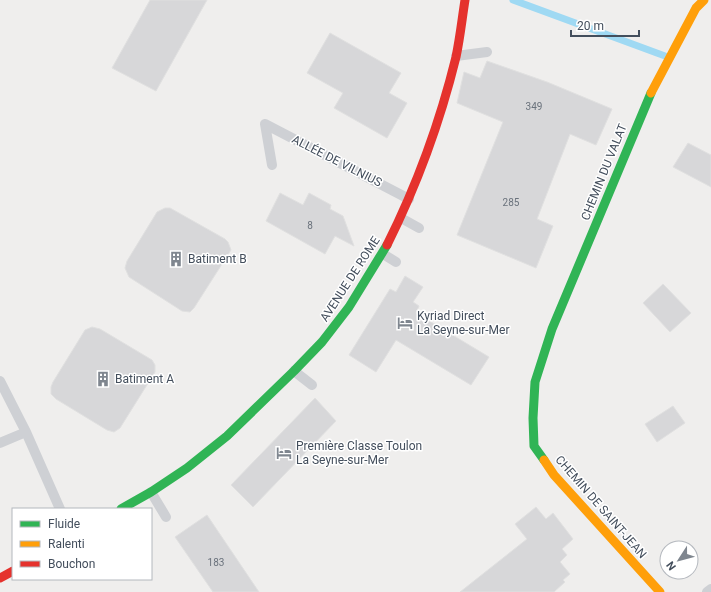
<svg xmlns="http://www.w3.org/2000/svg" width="711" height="592" font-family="Roboto,sans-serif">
<rect width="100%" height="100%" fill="#efeeed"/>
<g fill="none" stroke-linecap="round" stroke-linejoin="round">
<path stroke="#9fd9f3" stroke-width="7" d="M 513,0 L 665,56"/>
</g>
<path fill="#d7d7d9" stroke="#e0e0e0" d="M 150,0 L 207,0 L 156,91 L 112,68 Z
M 330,33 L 401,73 L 389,93 L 407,103 L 387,138 L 334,108 L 343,93 L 307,73 Z
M 487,61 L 547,82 L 612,109 L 596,145 L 570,134 L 537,219 L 553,226 L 536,268 L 457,235 L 503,122 L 457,103 L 464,72 L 480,78 Z
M 688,143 L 711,155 L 711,187 L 673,167 Z
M 280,193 L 303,205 L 309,193 L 331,205 L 330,209 L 343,216 L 354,246 L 335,236 L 325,254 L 266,221 Z
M 165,208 L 170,208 L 225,239 L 228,242 L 231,250 L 194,308 L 190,312 L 182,311 L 129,277 L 125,268 L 127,261 L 157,212 Z
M 405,276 L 423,287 L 413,302 L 419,306 L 416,313 L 489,357 L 471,385 L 396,340 L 376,372 L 349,355 L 390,289 L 396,292 Z
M 663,284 L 691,313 L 670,332 L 643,303 Z
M 92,327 L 100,329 L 152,360 L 155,365 L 155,372 L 120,428 L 114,432 L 107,430 L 56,399 L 51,394 L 51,387 L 53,382 L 85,330 Z
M 315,398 L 336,421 L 253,507 L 231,485 Z
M 673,406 L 685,423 L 657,442 L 645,424 Z
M 536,507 L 546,519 L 553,513 L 573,539 L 562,549 L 567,555 L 560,562 L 570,574 L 563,580 L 565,582 L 554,592 L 460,592 L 527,539 L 515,524 Z
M 207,515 L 259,592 L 213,592 L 175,537 Z"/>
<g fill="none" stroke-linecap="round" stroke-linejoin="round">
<path stroke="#ced0d4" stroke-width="10" d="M 456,56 L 487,52
M 265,124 L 409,199
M 265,124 L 272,165
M 401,218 L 419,228
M 383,254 L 396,262
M 294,371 L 312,385
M 0,381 L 26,432 L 60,509
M 0,443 L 26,432
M 151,492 L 166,517
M 707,592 L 711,589"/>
<path stroke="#30b455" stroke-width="9" d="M 544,460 L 534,446 L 533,418 L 535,382 L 552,329 L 651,93
M 121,509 L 151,492 L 187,468 L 227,436 L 294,371 L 322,342 L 349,307 L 387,245"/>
<path stroke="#ff9f0a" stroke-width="9" d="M 651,93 L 696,8 L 704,0
M 544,460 L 554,475 L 660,592"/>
<path stroke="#e5322d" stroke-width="9" d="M 387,245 C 417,185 440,122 456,57 C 460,38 462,19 465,0
M 0,578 L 13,571"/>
</g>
<defs>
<g id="building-bare" transform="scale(1.2)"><path d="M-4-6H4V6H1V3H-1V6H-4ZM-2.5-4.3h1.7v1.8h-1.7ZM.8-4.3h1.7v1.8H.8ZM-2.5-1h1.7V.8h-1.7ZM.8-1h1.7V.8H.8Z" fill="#7f868f" stroke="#fff" stroke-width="2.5" paint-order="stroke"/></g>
<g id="hotel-bare" transform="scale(1.2)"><path d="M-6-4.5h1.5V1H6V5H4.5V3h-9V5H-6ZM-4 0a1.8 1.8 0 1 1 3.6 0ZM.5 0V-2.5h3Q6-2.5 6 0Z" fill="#7f868f" stroke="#fff" stroke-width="2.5" paint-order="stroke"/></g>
</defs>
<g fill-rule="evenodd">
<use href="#building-bare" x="176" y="259"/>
<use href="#hotel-bare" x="405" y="323"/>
<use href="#building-bare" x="103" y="379"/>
<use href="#hotel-bare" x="284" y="453"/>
</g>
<g text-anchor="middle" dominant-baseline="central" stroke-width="3" stroke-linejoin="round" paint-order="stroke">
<g font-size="10" fill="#6a727c">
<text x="534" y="106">349</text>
<text x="511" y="202">285</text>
<text x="310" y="225">8</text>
<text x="216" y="562">183</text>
</g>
<g font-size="12" fill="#434e5c" stroke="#fff">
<text transform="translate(337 161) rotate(27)">ALLÉE DE VILNIUS</text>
<text transform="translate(604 172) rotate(-68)">CHEMIN DU VALAT</text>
<text transform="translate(350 279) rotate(-57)">AVENUE DE ROME</text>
<text transform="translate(601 507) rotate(49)">CHEMIN DE SAINT-JEAN</text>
</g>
<g font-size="12" fill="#434e5c" stroke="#fff" text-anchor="start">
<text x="188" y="259">Batiment B</text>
<text x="417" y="316">Kyriad Direct<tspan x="417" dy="14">La Seyne-sur-Mer</tspan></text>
<text x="115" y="379">Batiment A</text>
<text x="296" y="446">Première Classe Toulon<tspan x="296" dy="14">La Seyne-sur-Mer</tspan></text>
</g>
</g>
<rect x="12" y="508" width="140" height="72" fill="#ffffff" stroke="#b4b8be"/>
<rect x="20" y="521" width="20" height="6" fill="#30b455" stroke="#b4b8be"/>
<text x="48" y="528" font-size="12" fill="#434e5c">Fluide</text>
<rect x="20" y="541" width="20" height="6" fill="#ff9f0a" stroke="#b4b8be"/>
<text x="48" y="548" font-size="12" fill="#434e5c">Ralenti</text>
<rect x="20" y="561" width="20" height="6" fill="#e5322d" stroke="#b4b8be"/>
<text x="48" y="568" font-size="12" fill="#434e5c">Bouchon</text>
<g transform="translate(679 560) rotate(234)"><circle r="19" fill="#ffffff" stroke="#b4b8be"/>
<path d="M0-3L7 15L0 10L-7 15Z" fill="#7f868f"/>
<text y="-6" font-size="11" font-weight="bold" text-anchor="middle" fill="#434e5c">N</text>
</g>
<path d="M571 30v6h68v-6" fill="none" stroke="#434e5c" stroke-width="2"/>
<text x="577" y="30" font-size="12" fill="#434e5c" stroke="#ffffff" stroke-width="3" paint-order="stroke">20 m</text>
</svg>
